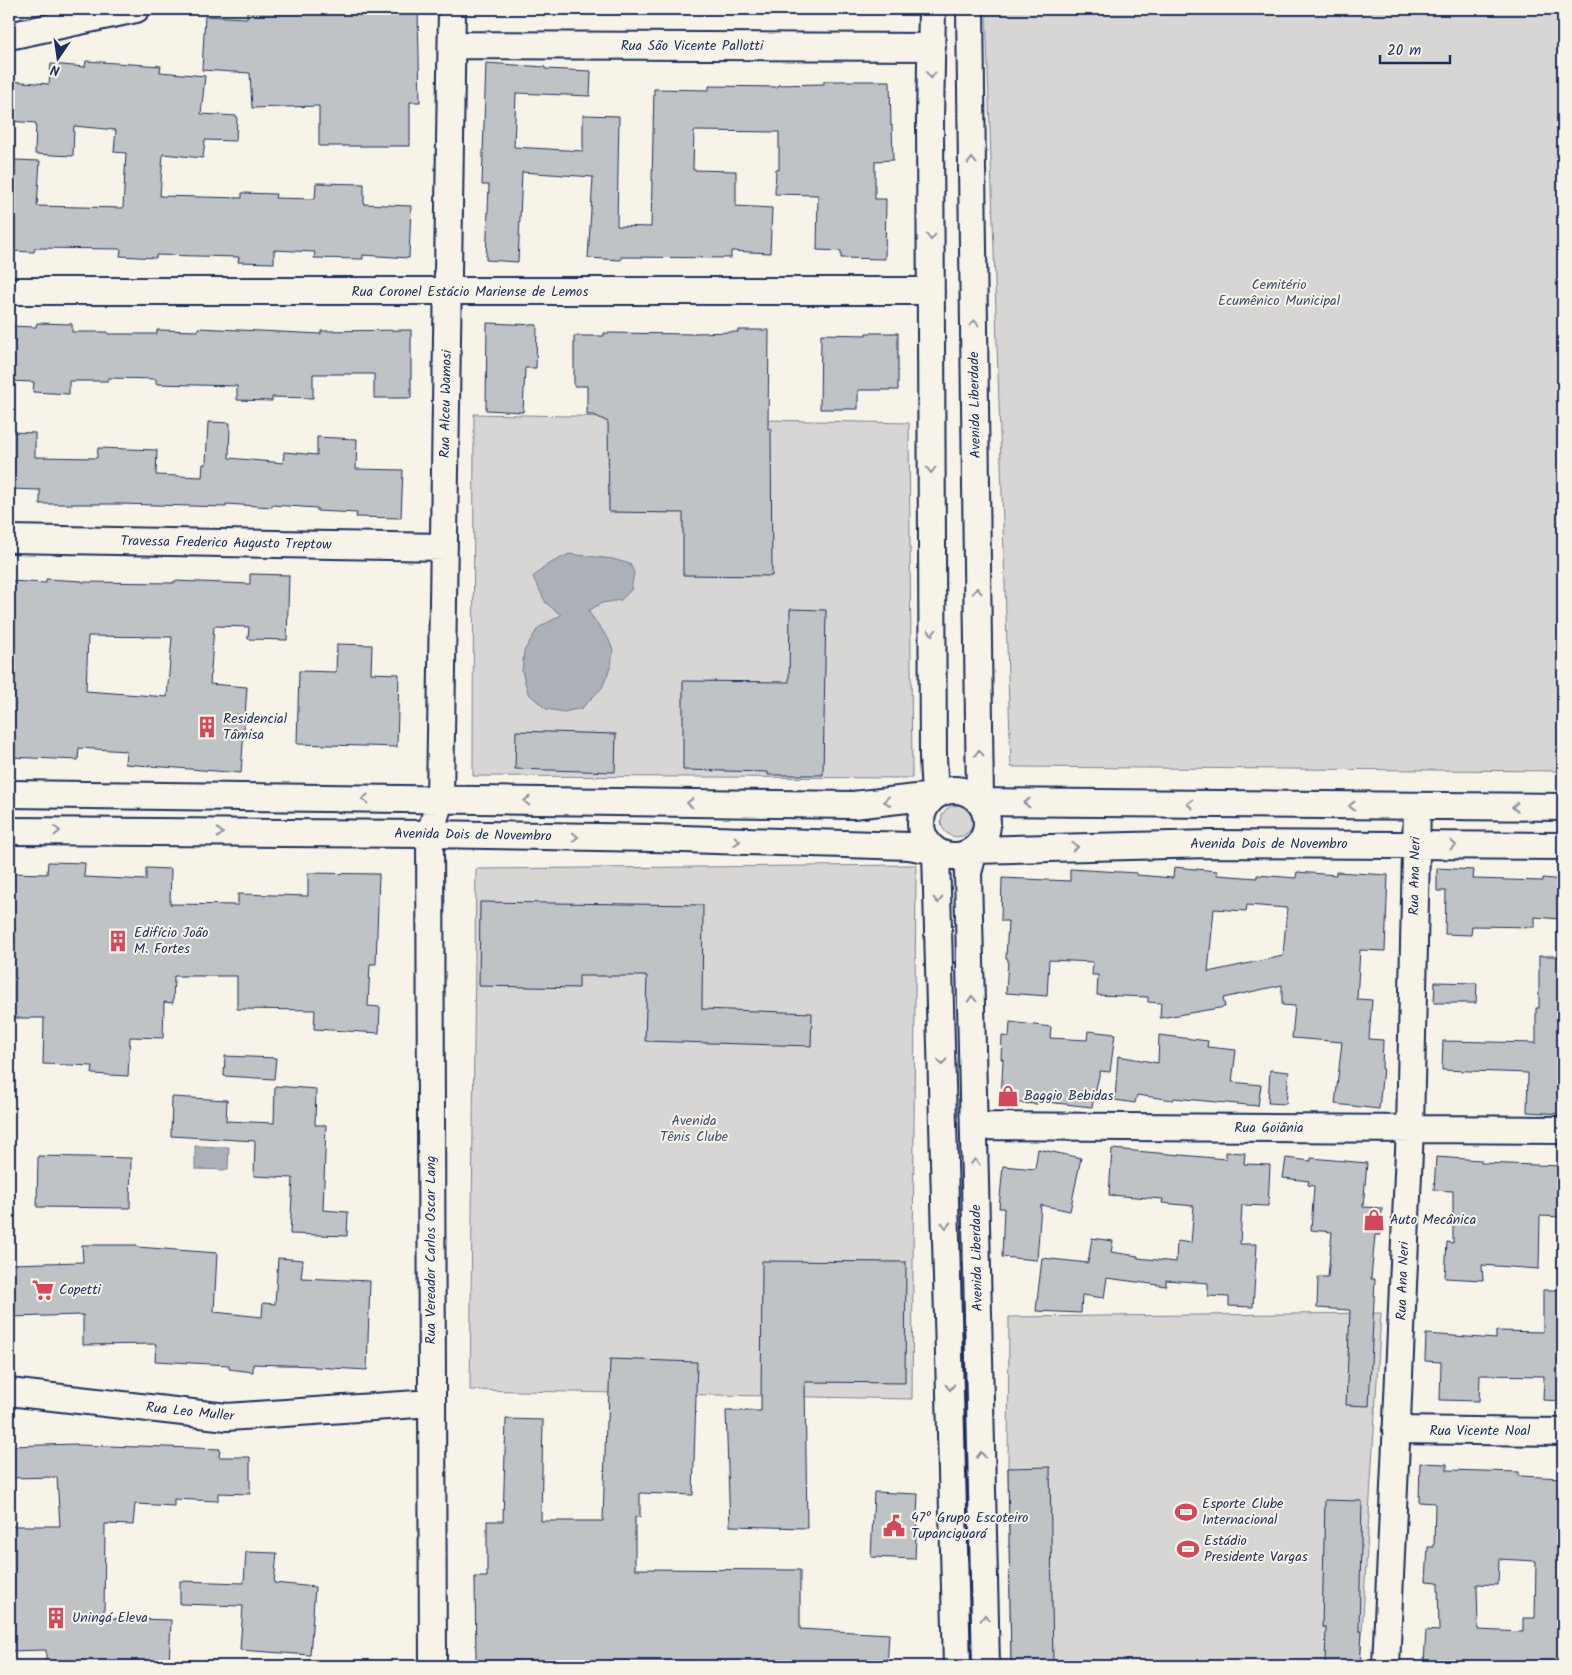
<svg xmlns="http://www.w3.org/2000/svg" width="1572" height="1675" font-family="Kalam,sans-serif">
<rect width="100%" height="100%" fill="#f7f3e8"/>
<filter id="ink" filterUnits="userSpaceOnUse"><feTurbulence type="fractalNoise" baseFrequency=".02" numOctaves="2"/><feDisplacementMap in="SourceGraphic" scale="10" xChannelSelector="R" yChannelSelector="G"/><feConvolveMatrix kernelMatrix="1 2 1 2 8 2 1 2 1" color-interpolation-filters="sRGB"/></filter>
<g filter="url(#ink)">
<path fill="#d7d6d4" stroke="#798299" d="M 986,9 L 1563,9 L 1563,771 L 1011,767 Z
M 474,414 L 909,423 L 912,778 L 473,776 Z
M941 821a16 16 0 1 1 32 0a16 16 0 1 1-32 0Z
M 916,865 L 912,1399 L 470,1390 L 476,869 Z
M 1381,1313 L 1360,1666 L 1011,1666 L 1008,1468 L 1009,1317 Z"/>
<path fill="#acb0b9" stroke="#727c95" d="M 569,554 L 613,559 L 630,564 L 634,573 L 631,590 L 621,600 L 602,603 L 588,611 L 608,638 L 613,650 L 611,666 L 602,688 L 582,708 L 564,712 L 546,709 L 528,693 L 522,671 L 524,651 L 538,628 L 561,615 L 546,603 L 533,577 L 547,565 Z
M 195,1146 L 229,1147 L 228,1170 L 195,1169 Z"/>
<path fill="#c0c3c5" stroke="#1b2f5e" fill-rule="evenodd" d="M 269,9 L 418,9 L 420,102 L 410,102 L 410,146 L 319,146 L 319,106 L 252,108 L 250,73 L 202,70 L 205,16 L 247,18 L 247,10 Z
M 86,61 L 161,66 L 160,72 L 205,76 L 201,114 L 237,116 L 236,141 L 205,140 L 203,158 L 163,154 L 160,196 L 242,198 L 242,193 L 276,194 L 275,198 L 315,199 L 316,183 L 364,184 L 364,204 L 411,206 L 409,258 L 363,255 L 363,259 L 314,258 L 315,252 L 274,250 L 274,263 L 238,262 L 239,257 L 156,255 L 156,258 L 120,256 L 121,249 L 35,248 L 34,252 L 10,251 L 15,160 L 40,161 L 37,206 L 123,208 L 126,153 L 114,152 L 116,130 L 74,126 L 73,156 L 35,154 L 36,123 L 9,121 L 9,81 L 49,84 L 51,64 L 85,67 Z
M 486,63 L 545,67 L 545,69 L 591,71 L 590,96 L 516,93 L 514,147 L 583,151 L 583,115 L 619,116 L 617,226 L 651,227 L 654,89 L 709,90 L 709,86 L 778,87 L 778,85 L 824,84 L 824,81 L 890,81 L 891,126 L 892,125 L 893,160 L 875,161 L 875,199 L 886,199 L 885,259 L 841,258 L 841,251 L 817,250 L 818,195 L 775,194 L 776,169 L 779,170 L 779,132 L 694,131 L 693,170 L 736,171 L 736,206 L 772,208 L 770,253 L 731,251 L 731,258 L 621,257 L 621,260 L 588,258 L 593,177 L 522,172 L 518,262 L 486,260 L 489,185 L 482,185 Z
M 37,323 L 72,324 L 72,332 L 108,332 L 108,334 L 157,334 L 157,330 L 198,331 L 198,328 L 321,334 L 321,331 L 411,330 L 411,398 L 374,398 L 374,374 L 313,374 L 313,398 L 272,397 L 272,401 L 237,400 L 237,386 L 156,384 L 156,379 L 108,378 L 108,381 L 69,381 L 69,394 L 33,392 L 34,382 L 9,381 L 9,326 L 36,327 Z
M 487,323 L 537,325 L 536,368 L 525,368 L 523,412 L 486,410 Z
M 738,330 L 769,330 L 768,429 L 771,429 L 772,576 L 683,575 L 683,513 L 609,512 L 608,422 L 594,415 L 587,415 L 587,386 L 574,386 L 574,336 L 604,336 L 604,333 L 694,334 L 694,333 L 738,332 Z
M 866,333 L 898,333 L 898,390 L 858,390 L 858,409 L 820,409 L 821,334 L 866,335 Z
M 208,422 L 230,423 L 229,458 L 283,463 L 284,452 L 317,455 L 317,437 L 357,439 L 356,469 L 403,470 L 401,518 L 356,517 L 357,513 L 317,511 L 317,508 L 272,505 L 272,507 L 226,504 L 226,507 L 120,504 L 40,504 L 40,490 L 9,489 L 9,432 L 35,433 L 35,457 L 97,458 L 98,448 L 157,450 L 156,475 L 202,477 L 203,464 L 206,464 Z
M 250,574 L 289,575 L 287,640 L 248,639 L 249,627 L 214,626 L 210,684 L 247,687 L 241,773 L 125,764 L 126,751 L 79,748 L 78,760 L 9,757 L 9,581 L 46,583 L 46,579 L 82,581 L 82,582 L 174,583 L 174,581 L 250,584 ZM 88,636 L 172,637 L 167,697 L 86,691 Z
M 790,609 L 826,610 L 823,775 L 768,775 L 768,772 L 683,770 L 683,681 L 789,682 Z
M 337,644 L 372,645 L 371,673 L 399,674 L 397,747 L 297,744 L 299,671 L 336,672 Z
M 516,731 L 616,734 L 615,772 L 515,769 Z
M 48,862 L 85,863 L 84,877 L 146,880 L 146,868 L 171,869 L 170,904 L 238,905 L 238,894 L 308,896 L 308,873 L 379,874 L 376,964 L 370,964 L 368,1006 L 380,1007 L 379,1033 L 314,1029 L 315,1010 L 237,1009 L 237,976 L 174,976 L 173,1003 L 164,1002 L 163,1038 L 130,1037 L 128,1076 L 92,1074 L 93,1066 L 43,1064 L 44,1018 L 9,1018 L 9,873 L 47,874 Z
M 1174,867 L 1217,871 L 1217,875 L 1257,878 L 1257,875 L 1296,878 L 1297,872 L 1336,875 L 1336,872 L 1388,875 L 1385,951 L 1360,950 L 1357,999 L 1372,1000 L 1369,1039 L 1383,1040 L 1382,1068 L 1383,1068 L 1379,1109 L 1335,1104 L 1342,1042 L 1292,1038 L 1295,1006 L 1282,1005 L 1282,985 L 1223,998 L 1225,1007 L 1160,1018 L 1161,1003 L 1148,1002 L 1148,997 L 1097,995 L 1098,975 L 1092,975 L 1093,962 L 1049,960 L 1047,996 L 1006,993 L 1008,959 L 1006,958 L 1008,921 L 1001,921 L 1002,878 L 1070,881 L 1070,869 L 1137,873 L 1137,875 L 1173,878 ZM 1247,905 L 1287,908 L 1283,956 L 1208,972 L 1214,909 L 1246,911 Z
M 1437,868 L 1474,870 L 1473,879 L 1543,881 L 1543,878 L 1563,880 L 1560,919 L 1535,917 L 1535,927 L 1472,926 L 1471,935 L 1445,934 L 1446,891 L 1437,891 Z
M 480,902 L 703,905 L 702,1009 L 812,1013 L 811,1046 L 645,1041 L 647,976 L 579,976 L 579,988 L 479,986 Z
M 1539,956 L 1563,956 L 1563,1114 L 1527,1112 L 1528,1073 L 1442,1070 L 1443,1041 L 1536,1043 L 1536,1008 L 1539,1008 Z
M 1435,982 L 1477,983 L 1476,1003 L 1434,1003 Z
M 1010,1022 L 1051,1027 L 1050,1038 L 1087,1040 L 1088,1031 L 1115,1034 L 1110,1072 L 1100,1071 L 1092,1107 L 1037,1101 L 1037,1104 L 1001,1102 L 1003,1059 L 1001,1059 L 1002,1036 L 1009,1037 Z
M 1159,1035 L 1208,1041 L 1207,1047 L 1236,1050 L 1232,1082 L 1261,1085 L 1258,1106 L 1174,1098 L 1173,1100 L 1137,1095 L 1135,1103 L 1115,1100 L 1118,1056 L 1158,1063 Z
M 225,1056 L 276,1058 L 274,1079 L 224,1076 Z
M 1270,1070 L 1289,1072 L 1286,1104 L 1268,1103 Z
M 275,1086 L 316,1089 L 315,1125 L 326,1125 L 323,1210 L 348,1212 L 347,1236 L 290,1234 L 293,1178 L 254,1176 L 255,1141 L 171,1136 L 172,1097 L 227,1100 L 226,1121 L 274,1123 Z
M 1038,1149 L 1081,1158 L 1070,1211 L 1041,1205 L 1037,1260 L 1002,1257 L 1004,1208 L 999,1208 L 1003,1166 L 1035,1169 Z
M 1112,1149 L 1226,1159 L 1226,1152 L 1245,1153 L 1244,1164 L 1270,1165 L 1268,1206 L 1242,1205 L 1240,1244 L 1257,1244 L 1253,1307 L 1229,1306 L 1229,1297 L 1208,1296 L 1208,1283 L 1166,1280 L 1166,1286 L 1107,1278 L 1104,1298 L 1082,1295 L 1081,1313 L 1036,1311 L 1042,1258 L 1088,1263 L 1092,1238 L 1113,1241 L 1111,1252 L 1138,1256 L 1138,1258 L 1176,1262 L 1177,1241 L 1191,1243 L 1194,1206 L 1162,1203 L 1163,1199 L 1109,1195 Z
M 38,1156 L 131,1158 L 130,1208 L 37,1207 Z
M 1436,1157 L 1481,1160 L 1481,1163 L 1563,1166 L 1563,1217 L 1540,1216 L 1539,1269 L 1482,1265 L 1483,1280 L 1445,1278 L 1447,1242 L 1453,1243 L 1453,1191 L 1434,1190 Z
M 1286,1158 L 1311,1161 L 1311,1158 L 1367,1163 L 1363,1207 L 1382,1208 L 1380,1235 L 1375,1235 L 1371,1279 L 1375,1279 L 1369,1406 L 1346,1405 L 1350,1310 L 1317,1308 L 1318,1277 L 1328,1277 L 1332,1232 L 1311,1230 L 1314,1186 L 1308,1185 L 1309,1181 L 1283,1178 Z
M 82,1245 L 137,1245 L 137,1247 L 217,1253 L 214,1312 L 262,1317 L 263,1303 L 275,1304 L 278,1258 L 303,1260 L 301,1278 L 370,1281 L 367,1370 L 314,1367 L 314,1366 L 253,1364 L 253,1372 L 229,1369 L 229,1365 L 155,1361 L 156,1344 L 83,1345 L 83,1315 L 9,1317 L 9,1264 L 83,1262 Z
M 762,1261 L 906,1262 L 905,1383 L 805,1382 L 807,1528 L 730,1526 L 726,1411 L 761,1411 Z
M 1543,1290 L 1563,1290 L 1563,1401 L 1543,1400 L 1544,1376 L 1480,1375 L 1479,1401 L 1440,1400 L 1441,1362 L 1425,1361 L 1426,1334 L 1496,1339 L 1496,1331 L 1543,1332 Z
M 610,1359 L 697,1362 L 693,1495 L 640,1493 L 640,1517 L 635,1517 L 635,1569 L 800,1570 L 800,1629 L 889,1634 L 887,1666 L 800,1662 L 624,1661 L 614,1662 L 614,1666 L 519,1666 L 519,1661 L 476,1661 L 475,1577 L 487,1577 L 487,1521 L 503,1521 L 506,1419 L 543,1420 L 541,1521 L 603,1521 L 606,1421 L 608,1421 Z
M 77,1444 L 77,1445 L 138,1447 L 138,1446 L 220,1449 L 219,1457 L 250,1457 L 250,1494 L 218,1493 L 218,1501 L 174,1499 L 174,1506 L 135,1504 L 133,1525 L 105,1524 L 104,1618 L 171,1620 L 169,1666 L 46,1666 L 46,1650 L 9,1651 L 9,1526 L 60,1526 L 57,1477 L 9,1478 L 9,1446 Z
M 1420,1463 L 1447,1464 L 1447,1470 L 1519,1472 L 1519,1476 L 1563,1478 L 1563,1662 L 1516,1660 L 1516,1666 L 1477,1666 L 1424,1662 L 1426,1630 L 1439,1631 L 1438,1582 L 1426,1581 L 1428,1547 L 1434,1547 L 1435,1503 L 1419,1502 ZM 1499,1559 L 1536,1561 L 1535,1618 L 1523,1618 L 1523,1632 L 1478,1630 L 1477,1584 L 1498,1585 Z
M 1050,1467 L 1053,1666 L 1011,1666 L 1008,1468 Z
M 874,1492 L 918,1494 L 915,1559 L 871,1557 Z
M 1325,1500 L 1362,1501 L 1359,1631 L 1362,1631 L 1360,1666 L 1325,1666 L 1326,1627 L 1322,1627 Z
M 246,1552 L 277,1553 L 274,1583 L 315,1587 L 310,1655 L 240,1650 L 243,1606 L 180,1604 L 180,1581 L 244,1583 Z"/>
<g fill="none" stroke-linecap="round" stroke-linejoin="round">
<g stroke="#1b2f5e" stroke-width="30">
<path id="minor" d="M 932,9 L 930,120 L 933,757 L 935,796
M 970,9 L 980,802
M 9,36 L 136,9
M 452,45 L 932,47
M 9,291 L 931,291
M 9,539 L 444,547
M921 823a33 33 0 1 1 66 0a33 33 0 1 1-66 0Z
M 9,794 L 853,805 L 935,796
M 980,802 L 1563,807
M 9,831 L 430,834 L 652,838 L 909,846 L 936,851
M 974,850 L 968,873 L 986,1666
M 974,850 L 1211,844 L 1563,846
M 936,851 L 957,1666
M 975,1126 L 1563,1130
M 9,1392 L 227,1417 L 432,1403
M 1396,1430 L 1563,1432
M 433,1666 L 430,834 L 440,800 L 452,9
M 1386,1666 L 1410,1129 L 1417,806"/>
</g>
<use href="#minor" stroke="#f7f3e8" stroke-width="26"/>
</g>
<defs><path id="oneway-chevron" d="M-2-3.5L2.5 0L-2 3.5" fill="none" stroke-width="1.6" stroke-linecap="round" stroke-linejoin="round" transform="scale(1.25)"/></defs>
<g stroke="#8991a3">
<use href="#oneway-chevron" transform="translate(931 75) rotate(91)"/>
<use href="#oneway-chevron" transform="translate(972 161) rotate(-91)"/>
<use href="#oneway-chevron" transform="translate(931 237) rotate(90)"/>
<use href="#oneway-chevron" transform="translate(974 323) rotate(-91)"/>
<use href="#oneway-chevron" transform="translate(931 470) rotate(90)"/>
<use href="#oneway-chevron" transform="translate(977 591) rotate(-91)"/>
<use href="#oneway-chevron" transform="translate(932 632) rotate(90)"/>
<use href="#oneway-chevron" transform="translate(979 753) rotate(-91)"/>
<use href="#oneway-chevron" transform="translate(365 799) rotate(-179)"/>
<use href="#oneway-chevron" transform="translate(527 801) rotate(-179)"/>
<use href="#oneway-chevron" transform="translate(887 801) rotate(174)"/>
<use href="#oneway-chevron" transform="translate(690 803) rotate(-179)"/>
<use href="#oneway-chevron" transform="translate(1027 803) rotate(-180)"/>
<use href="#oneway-chevron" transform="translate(1190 804) rotate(-180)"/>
<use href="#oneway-chevron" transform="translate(1352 806) rotate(-180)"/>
<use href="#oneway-chevron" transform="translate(1515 807) rotate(-180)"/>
<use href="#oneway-chevron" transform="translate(57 831)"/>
<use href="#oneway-chevron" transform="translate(220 833)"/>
<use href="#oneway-chevron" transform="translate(575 837) rotate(1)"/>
<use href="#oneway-chevron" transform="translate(737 841) rotate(2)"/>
<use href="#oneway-chevron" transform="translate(1453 845)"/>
<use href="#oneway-chevron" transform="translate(1075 847) rotate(-2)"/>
<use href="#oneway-chevron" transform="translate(938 900) rotate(88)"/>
<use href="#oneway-chevron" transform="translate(972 999) rotate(-92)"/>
<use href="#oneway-chevron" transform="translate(942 1062) rotate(89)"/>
<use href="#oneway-chevron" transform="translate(975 1162) rotate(-91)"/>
<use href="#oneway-chevron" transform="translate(946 1225) rotate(89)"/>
<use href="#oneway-chevron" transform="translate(950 1387) rotate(89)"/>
<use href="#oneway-chevron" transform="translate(981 1455) rotate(-91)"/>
<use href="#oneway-chevron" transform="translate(985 1618) rotate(-91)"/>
</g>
</g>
<defs>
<g id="building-bare" transform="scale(1.725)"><path d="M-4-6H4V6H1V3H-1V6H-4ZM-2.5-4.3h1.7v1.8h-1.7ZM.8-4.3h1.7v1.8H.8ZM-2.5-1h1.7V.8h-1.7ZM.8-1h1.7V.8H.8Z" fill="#d1495b" stroke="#f7f3e8" stroke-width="2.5" paint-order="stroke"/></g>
<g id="shop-bare" transform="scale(1.725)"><path d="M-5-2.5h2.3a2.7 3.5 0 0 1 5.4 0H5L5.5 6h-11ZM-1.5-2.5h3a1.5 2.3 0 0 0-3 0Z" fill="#d1495b" stroke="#f7f3e8" stroke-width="2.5" paint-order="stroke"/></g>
<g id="supermarket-bare" transform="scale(1.725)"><path d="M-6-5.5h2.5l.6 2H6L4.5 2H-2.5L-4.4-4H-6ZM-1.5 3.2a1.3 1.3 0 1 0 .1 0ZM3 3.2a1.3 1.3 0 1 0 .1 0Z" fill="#d1495b" stroke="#f7f3e8" stroke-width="2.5" paint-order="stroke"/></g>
<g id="stadium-bare" transform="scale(1.725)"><path d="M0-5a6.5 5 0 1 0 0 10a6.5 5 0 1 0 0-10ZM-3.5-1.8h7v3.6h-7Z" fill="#d1495b" stroke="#f7f3e8" stroke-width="2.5" paint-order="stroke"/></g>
<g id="civic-bare" transform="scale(1.725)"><path d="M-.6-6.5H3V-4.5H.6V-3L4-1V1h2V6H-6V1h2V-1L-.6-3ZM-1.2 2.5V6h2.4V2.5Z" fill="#d1495b" stroke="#f7f3e8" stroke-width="2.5" paint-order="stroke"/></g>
</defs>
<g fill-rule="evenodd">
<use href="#building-bare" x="207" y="727"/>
<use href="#building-bare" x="118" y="941"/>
<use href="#shop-bare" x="1008" y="1096"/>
<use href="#shop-bare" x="1374" y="1220"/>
<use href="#supermarket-bare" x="43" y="1290"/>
<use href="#stadium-bare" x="1186" y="1512"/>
<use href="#civic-bare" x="894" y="1526"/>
<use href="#stadium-bare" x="1188" y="1549"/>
<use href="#building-bare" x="56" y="1618"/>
</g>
<g text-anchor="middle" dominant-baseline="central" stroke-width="4" stroke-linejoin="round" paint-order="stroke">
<g font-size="14" fill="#1b2f5e" stroke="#f7f3e8">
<text x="692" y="46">Rua São Vicente Pallotti</text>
<text x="470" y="292">Rua Coronel Estácio Mariense de Lemos</text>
<text transform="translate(446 404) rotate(-89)">Rua Alceu Wamosi</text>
<text transform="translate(975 405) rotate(-91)">Avenida Liberdade</text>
<text transform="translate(226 543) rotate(1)">Travessa Frederico Augusto Treptow</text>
<text transform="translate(473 835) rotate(1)">Avenida Dois de Novembro</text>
<text x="1269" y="844">Avenida Dois de Novembro</text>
<text transform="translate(1415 876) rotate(-89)">Rua Ana Neri</text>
<text x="1269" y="1128">Rua Goiânia</text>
<text transform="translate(431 1250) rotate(-90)">Rua Vereador Carlos Oscar Lang</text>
<text transform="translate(977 1258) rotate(-91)">Avenida Liberdade</text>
<text transform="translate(1403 1281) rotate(-88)">Rua Ana Neri</text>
<text transform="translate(190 1412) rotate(6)">Rua Leo Muller</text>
<text x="1480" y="1431">Rua Vicente Noal</text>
</g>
<g font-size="14" fill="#415076" stroke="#f7f3e8">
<text x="1279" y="285">Cemitério<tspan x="1279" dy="16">Ecumênico Municipal</tspan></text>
<text x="694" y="1121">Avenida<tspan x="694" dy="16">Tênis Clube</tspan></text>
</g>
<g font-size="14" fill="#1b2f5e" stroke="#f7f3e8" text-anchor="start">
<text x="223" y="719">Residencial<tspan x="223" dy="16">Tâmisa</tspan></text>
<text x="134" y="933">Edifício João<tspan x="134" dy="16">M. Fortes</tspan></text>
<text x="1024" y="1096">Baggio Bebidas</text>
<text x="1390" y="1220">Auto Mecânica</text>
<text x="59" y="1290">Copetti</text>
<text x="1202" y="1504">Esporte Clube<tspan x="1202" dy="16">Internacional</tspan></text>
<text x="911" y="1518">47º Grupo Escoteiro<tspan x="911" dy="16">Tupanciguará</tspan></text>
<text x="1204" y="1541">Estádio<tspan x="1204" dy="16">Presidente Vargas</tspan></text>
<text x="72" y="1618">Uningá Eleva</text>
</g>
</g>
<rect width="1572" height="1675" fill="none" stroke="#f7f3e8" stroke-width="30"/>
<rect x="15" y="15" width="1542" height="1645" fill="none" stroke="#1b2f5e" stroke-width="2" filter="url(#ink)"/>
<g transform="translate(58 58) rotate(193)" stroke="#f7f3e8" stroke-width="4" paint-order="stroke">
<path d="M0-4L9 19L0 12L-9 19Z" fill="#1b2f5e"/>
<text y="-8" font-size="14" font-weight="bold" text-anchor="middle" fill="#1b2f5e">N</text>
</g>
<path d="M1380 55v8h70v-8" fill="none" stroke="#1b2f5e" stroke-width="2.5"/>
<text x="1387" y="55" font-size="15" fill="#1b2f5e" stroke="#f7f3e8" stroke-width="4" paint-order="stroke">20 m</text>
</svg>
